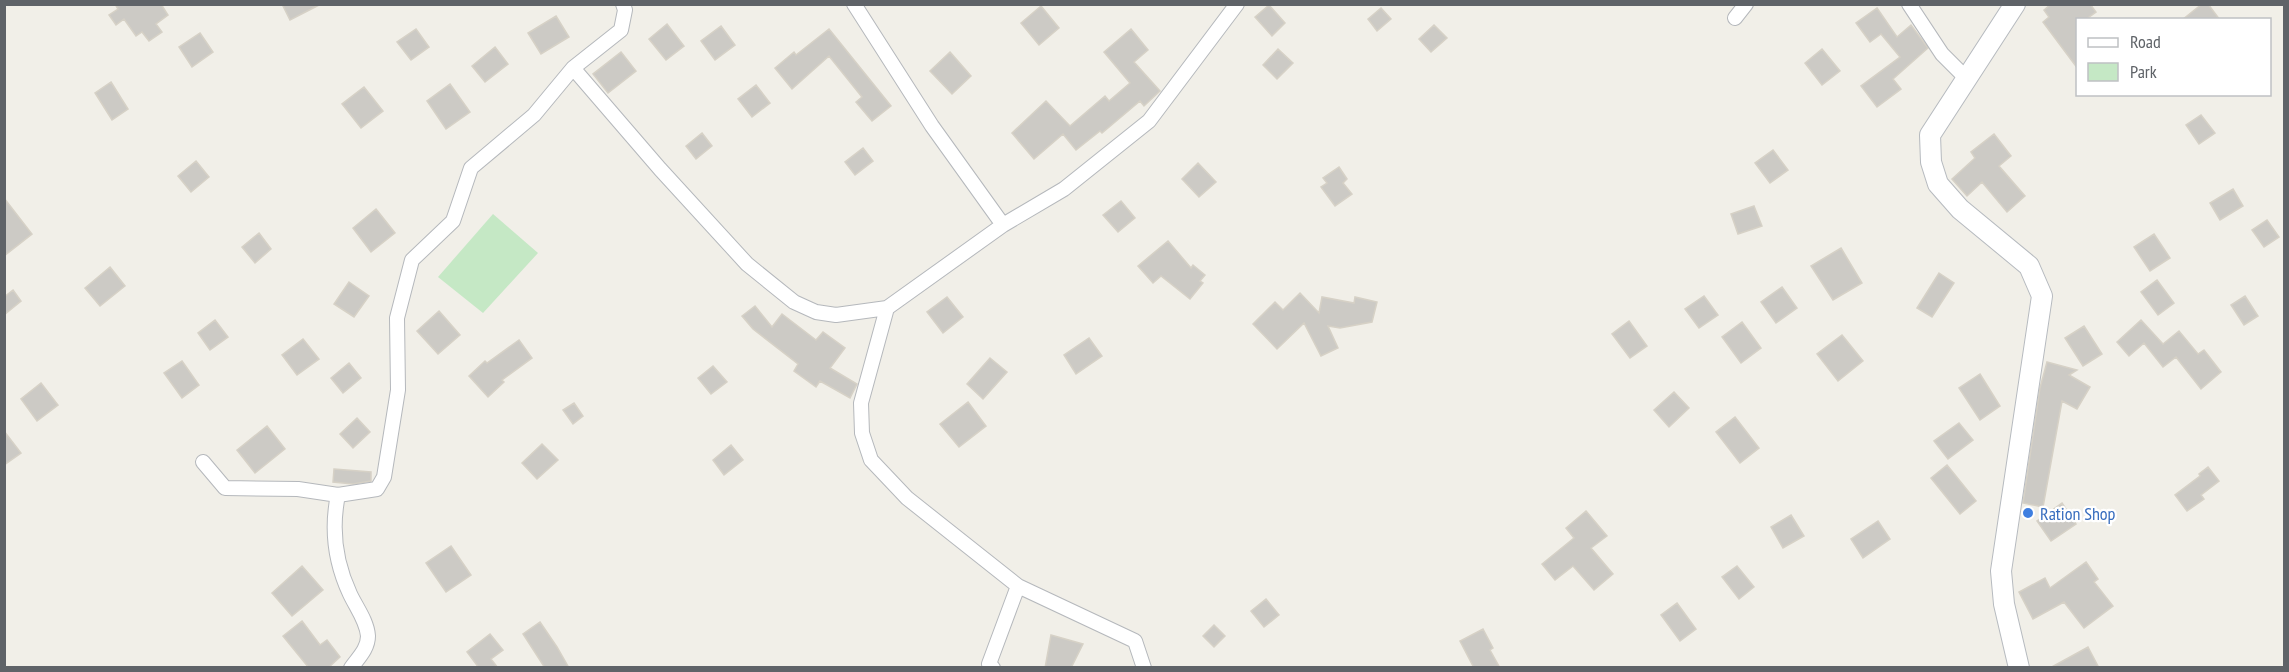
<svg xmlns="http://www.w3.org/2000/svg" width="2289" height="672" font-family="'PT Sans Narrow',sans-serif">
<rect width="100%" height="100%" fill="#f1efe8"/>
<path fill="#c5e8c5" d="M 493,214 L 538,253 L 483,313 L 438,277 Z"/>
<path fill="#cccac5" stroke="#d6d1c6" stroke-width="1.5" d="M 115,4 L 161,4 L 168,15 L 156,24 L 162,32 L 149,41 L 142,32 L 136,36 L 124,19 L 116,25 L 109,15 L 118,9 Z
M 282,4 L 321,4 L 290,20 Z
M 2051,4 L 2090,4 L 2096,12 L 2085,20 L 2078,20 L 2078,69 L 2043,22 L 2049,17 L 2044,10 Z
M 2202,4 L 2208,4 L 2220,20 L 2182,20 Z
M 1269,5 L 1285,23 L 1272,36 L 1255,17 Z
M 1041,6 L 1059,28 L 1039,45 L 1021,23 Z
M 1381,8 L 1391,19 L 1377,31 L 1368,19 Z
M 1877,8 L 1897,37 L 1911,25 L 1928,48 L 1893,79 L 1901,89 L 1877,107 L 1861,86 L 1900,57 L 1881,34 L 1870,42 L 1856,23 Z
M 556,16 L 569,37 L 541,54 L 528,33 Z
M 667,24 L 684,46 L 666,60 L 649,39 Z
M 1434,25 L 1447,38 L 1431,52 L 1419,39 Z
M 721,26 L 735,45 L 715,60 L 701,41 Z
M 416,29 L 429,47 L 411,60 L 397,42 Z
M 829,29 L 891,106 L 872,121 L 856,102 L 862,97 L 829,56 L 792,89 L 775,68 L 794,52 L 796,55 Z
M 1131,29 L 1148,50 L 1134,62 L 1160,91 L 1144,106 L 1140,101 L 1102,133 L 1100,131 L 1076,150 L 1063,134 L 1034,159 L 1012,133 L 1046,101 L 1070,126 L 1105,96 L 1109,101 L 1130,83 L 1104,52 Z
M 200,33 L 213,52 L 192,67 L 179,47 Z
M 495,47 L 508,64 L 485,82 L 472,66 Z
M 1278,49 L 1293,63 L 1277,79 L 1263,65 Z
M 1822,49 L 1840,71 L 1822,85 L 1805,63 Z
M 621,52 L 636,71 L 608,93 L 593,74 Z
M 950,52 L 971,76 L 952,94 L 930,71 Z
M 111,82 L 128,109 L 112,120 L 95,93 Z
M 450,84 L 470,112 L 446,129 L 427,101 Z
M 756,85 L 770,103 L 752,117 L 738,99 Z
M 364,87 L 383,111 L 361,128 L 342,104 Z
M 2201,115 L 2215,133 L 2199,144 L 2186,125 Z
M 702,133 L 712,146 L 696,159 L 686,146 Z
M 1994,134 L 2011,156 L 1999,166 L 2025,196 L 2007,212 L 1982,182 L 1967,196 L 1952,179 L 1975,158 L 1971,152 Z
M 863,148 L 873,161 L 855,175 L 845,162 Z
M 1773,150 L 1788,170 L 1770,183 L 1755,163 Z
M 196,161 L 209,177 L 191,192 L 178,176 Z
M 1198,163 L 1216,182 L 1199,197 L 1182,179 Z
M 1339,167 L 1347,179 L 1343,183 L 1352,194 L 1335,206 L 1321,187 L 1327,183 L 1323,178 Z
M 2233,189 L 2243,206 L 2220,220 L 2210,203 Z
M 4,198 L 32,234 L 4,256 Z
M 1121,201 L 1135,218 L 1118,232 L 1103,215 Z
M 1754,206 L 1762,226 L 1738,234 L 1731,214 Z
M 376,209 L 395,233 L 371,252 L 353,228 Z
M 2267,220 L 2279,237 L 2264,247 L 2252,230 Z
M 259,233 L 271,249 L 255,263 L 242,247 Z
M 2154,234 L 2170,258 L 2150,271 L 2134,247 Z
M 1168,241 L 1191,268 L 1193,265 L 1205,275 L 1200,281 L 1203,283 L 1190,299 L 1161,276 L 1153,283 L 1138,266 Z
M 1841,248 L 1862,283 L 1833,300 L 1811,266 Z
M 110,267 L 125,286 L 100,306 L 85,288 Z
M 1939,273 L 1954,283 L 1932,317 L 1917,308 Z
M 2157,280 L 2174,303 L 2158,315 L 2141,292 Z
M 349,282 L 369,296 L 354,317 L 334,304 Z
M 1782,287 L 1797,308 L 1776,323 L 1761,302 Z
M 13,290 L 21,301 L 4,315 L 4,297 Z
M 1300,293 L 1319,313 L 1322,297 L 1354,303 L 1355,297 L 1377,302 L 1372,322 L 1340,328 L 1328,326 L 1338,348 L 1321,356 L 1304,323 L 1277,349 L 1253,324 L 1275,302 L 1283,310 Z
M 1704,296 L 1718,315 L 1699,328 L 1685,309 Z
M 2245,296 L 2258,316 L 2244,325 L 2231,305 Z
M 947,297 L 963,317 L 943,333 L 927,312 Z
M 755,306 L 772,327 L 782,314 L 816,340 L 823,332 L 845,348 L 830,368 L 857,384 L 850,398 L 820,381 L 816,387 L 794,371 L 798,364 L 753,329 L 742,316 Z
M 439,311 L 460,335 L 438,354 L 417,331 Z
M 215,320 L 228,337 L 210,350 L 198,333 Z
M 2141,320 L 2163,344 L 2179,331 L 2198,354 L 2204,350 L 2221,372 L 2201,389 L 2176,357 L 2163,367 L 2144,343 L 2129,356 L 2117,342 Z
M 1629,321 L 1647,346 L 1630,358 L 1612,334 Z
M 1742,322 L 1761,348 L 1741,363 L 1722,337 Z
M 2084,326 L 2102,354 L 2083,366 L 2065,338 Z
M 1842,335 L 1863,361 L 1838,381 L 1817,354 Z
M 1089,338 L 1102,356 L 1076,374 L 1064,355 Z
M 303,339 L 319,359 L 297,375 L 282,355 Z
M 519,340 L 532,358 L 502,380 L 504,382 L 488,397 L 469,376 L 485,361 L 487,363 Z
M 990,358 L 1007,372 L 983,399 L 967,384 Z
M 182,361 L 199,385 L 182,398 L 164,373 Z
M 2047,362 L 2077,370 L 2069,375 L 2090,387 L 2077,409 L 2062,401 L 2043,507 L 2023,503 L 2040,388 Z
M 349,363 L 361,378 L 343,393 L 331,378 Z
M 713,366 L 727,382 L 711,394 L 698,378 Z
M 1980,374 L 2000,406 L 1980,420 L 1959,388 Z
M 41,383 L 58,405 L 37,421 L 21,399 Z
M 1674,392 L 1689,408 L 1669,427 L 1654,410 Z
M 968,402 L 986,426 L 959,447 L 940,424 Z
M 574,403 L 583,416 L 573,424 L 563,410 Z
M 1735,417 L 1759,448 L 1740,463 L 1716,432 Z
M 357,418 L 370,432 L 353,448 L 340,434 Z
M 1959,423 L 1973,440 L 1948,459 L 1934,441 Z
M 267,426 L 285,449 L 255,473 L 237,450 Z
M 4,431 L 21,453 L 4,465 Z
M 542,444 L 558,460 L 537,479 L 522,463 Z
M 731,445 L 743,460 L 724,475 L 713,460 Z
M 1947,465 L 1976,501 L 1960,514 L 1931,478 Z
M 2208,467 L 2219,481 L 2201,495 L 2204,499 L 2187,511 L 2175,495 L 2200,476 L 2199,474 Z
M 334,469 L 371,472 L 371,481 L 353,484 L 333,482 Z
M 2062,503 L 2076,524 L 2051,541 L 2037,521 Z
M 1586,511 L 1607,536 L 1591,548 L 1613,574 L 1594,590 L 1573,566 L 1555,580 L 1542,564 L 1574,538 L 1566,528 Z
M 1791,515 L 1804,536 L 1783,548 L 1771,527 Z
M 1878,521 L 1890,539 L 1863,558 L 1851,539 Z
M 451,546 L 471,575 L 446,592 L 426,563 Z
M 2086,562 L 2098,579 L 2094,582 L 2113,606 L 2084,628 L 2064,602 L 2033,619 L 2019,592 L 2045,578 L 2050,588 Z
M 302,566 L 323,590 L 292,616 L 272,593 Z
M 1737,566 L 1754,587 L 1739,599 L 1722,577 Z
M 1266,599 L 1279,615 L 1264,627 L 1251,611 Z
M 1677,603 L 1696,629 L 1680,641 L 1661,615 Z
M 302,621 L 320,645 L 327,640 L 340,657 L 328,668 L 309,668 L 283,636 Z
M 540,622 L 557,647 L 569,668 L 545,668 L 523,634 Z
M 1214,625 L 1225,636 L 1214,647 L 1203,636 Z
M 1483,629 L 1493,648 L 1490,650 L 1500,668 L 1474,668 L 1460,641 Z
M 490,634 L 503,650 L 491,659 L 498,668 L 479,668 L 467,652 Z
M 1051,635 L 1083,644 L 1071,668 L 1045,668 Z
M 2088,647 L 2099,668 L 2050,668 Z"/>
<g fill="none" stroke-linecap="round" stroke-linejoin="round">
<g stroke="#b5b8bc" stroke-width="16">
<path id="minor" d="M 854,4 L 932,126 L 1003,225
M 1909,4 L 1942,54 L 1967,79
M 1735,18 L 1746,4
M 573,68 L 660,169 L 747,264 L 794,302 L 816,312 L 836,315 L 887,308 L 1003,225 L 1064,189 L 1149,121 L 1237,4
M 887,308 L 861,403 L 862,433 L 871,460 L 907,498 L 1018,586
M 203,462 L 225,488 L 298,489 L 338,495
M 351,668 C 358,658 368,649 368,636 C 367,621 356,607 350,594 C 335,562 331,529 338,495 L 377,489 L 384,477 L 398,390 L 397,318 L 412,260 L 453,221 L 471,168 L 534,115 L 573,68 L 621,30 L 625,10 L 623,4
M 993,668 L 989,664 L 1018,586 L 1135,641 L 1144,668"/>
</g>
<g stroke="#b6babf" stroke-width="22">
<path id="secondary" d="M 2015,4 L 1930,135 L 1931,162 L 1938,184 L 1960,209 L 2029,266 L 2042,296 L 2001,571 L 2004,604 L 2019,668"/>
</g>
<use href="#minor" stroke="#fff" stroke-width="14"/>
<use href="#secondary" stroke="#fff" stroke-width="20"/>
</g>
<circle fill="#3f7fe0" stroke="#fff" stroke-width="2" cx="2028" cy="513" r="6"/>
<g text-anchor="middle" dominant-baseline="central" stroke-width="4.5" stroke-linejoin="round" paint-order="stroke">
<g font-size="18" fill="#366cbe" stroke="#fff" text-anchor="start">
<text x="2040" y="513">Ration Shop</text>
</g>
</g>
<rect width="2289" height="672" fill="none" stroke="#5f6368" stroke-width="12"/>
<rect x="2076" y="18" width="195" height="78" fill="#ffffff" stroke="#bfc1c3" stroke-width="1.5"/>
<rect x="2088" y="38" width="30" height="9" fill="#ffffff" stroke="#bfc1c3" stroke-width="1.5"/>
<text x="2130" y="48" font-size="18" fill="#5f6368">Road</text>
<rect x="2088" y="63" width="30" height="18" fill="#c5e8c5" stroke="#bfc1c3" stroke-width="1.5"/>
<text x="2130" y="78" font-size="18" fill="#5f6368">Park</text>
</svg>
